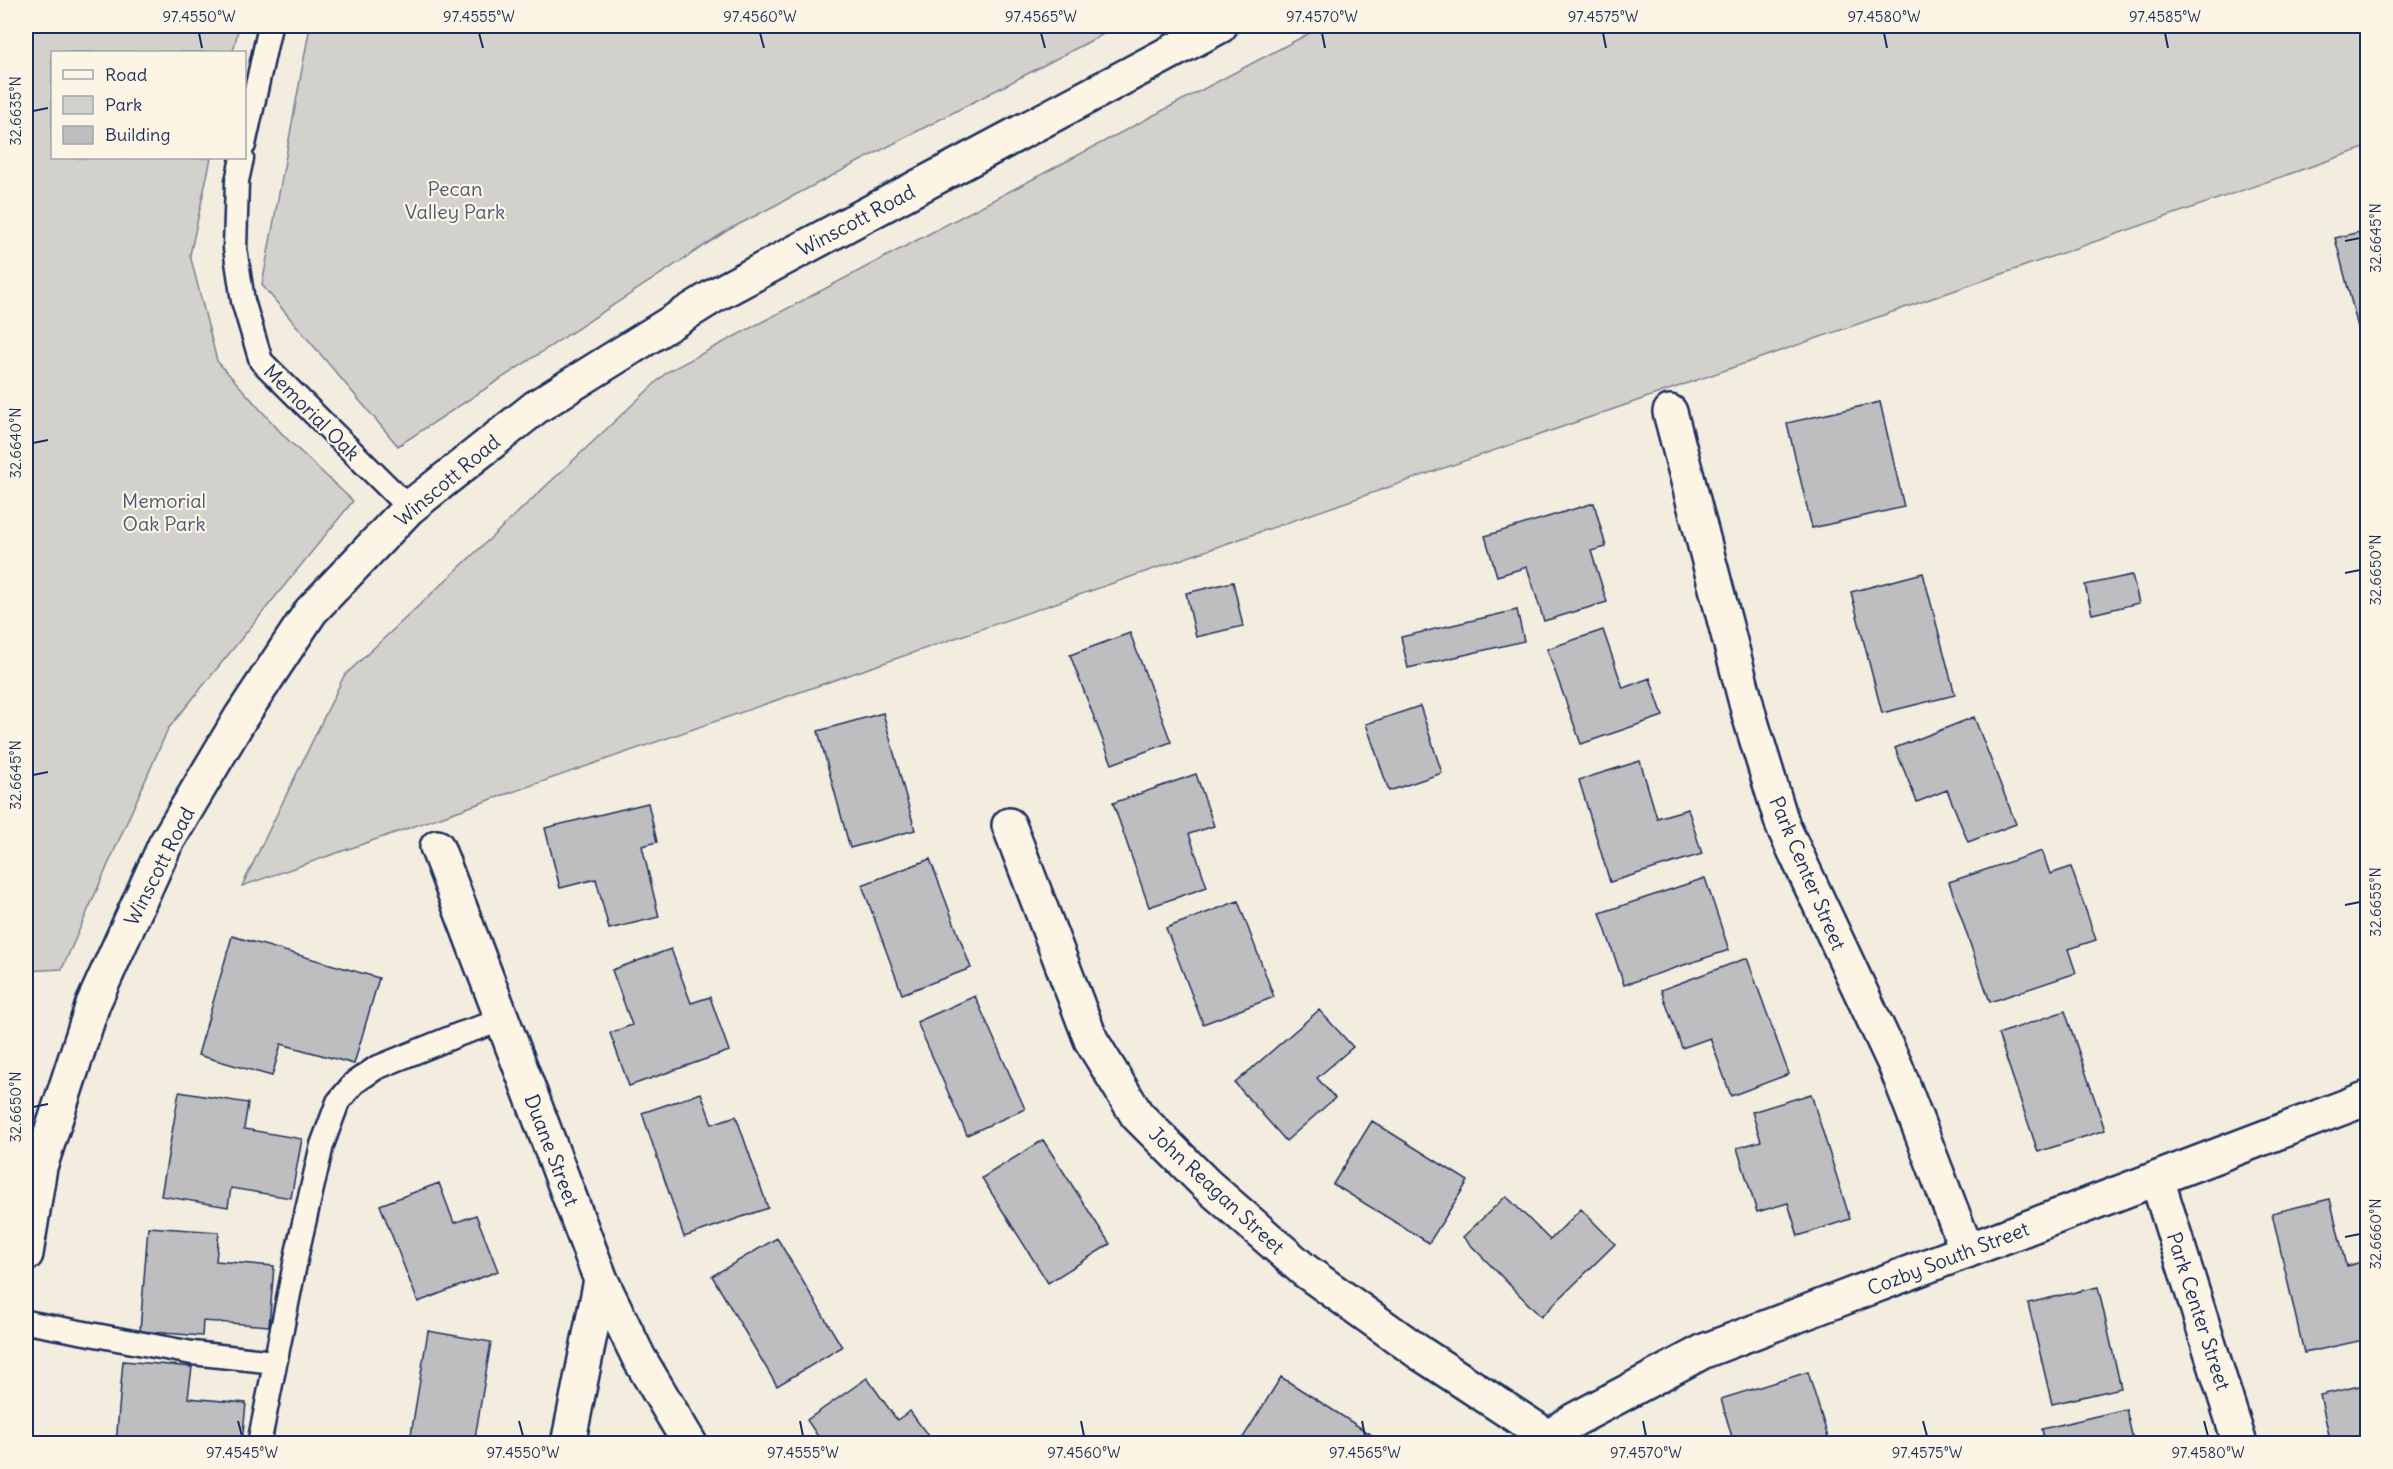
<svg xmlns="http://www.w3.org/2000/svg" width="2393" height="1469" font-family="Delius,sans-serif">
<rect width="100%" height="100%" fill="#f3ede0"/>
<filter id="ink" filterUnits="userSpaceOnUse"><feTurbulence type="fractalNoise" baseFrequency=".0167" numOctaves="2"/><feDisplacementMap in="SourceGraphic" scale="12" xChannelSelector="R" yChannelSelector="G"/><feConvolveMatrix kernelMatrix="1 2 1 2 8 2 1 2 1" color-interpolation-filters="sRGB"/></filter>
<g filter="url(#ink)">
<path fill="#d3d1cc" stroke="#778095" stroke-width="1.5" d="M 26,26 L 239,26 L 233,52 L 52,52 L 52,158 L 211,158 L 190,255 L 217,361 L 285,437 L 353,501 L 168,729 L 62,969 L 26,971 Z
M 310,26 L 1119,26 L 728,230 L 398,446 L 262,285 Z
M 1323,26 L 2367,26 L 2367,147 L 242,886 L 344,676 L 667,372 Z"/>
<path fill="#bebec0" stroke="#1b2f5e" stroke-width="1.5" d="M 2368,230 L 2368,333 L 2360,335 L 2335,238 Z
M 1880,402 L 1904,507 L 1812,528 L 1787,423 Z
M 1594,503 L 1606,547 L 1591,551 L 1607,602 L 1544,621 L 1527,567 L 1497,576 L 1485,536 Z
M 1923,573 L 1955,695 L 1882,713 L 1851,592 Z
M 2132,575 L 2139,603 L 2092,614 L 2085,585 Z
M 1233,582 L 1243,626 L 1196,637 L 1186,593 Z
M 1517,610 L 1524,641 L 1408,668 L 1401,637 Z
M 1603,630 L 1623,688 L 1650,678 L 1663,716 L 1581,744 L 1547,649 Z
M 1130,633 L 1171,742 L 1112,764 L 1070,655 Z
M 1420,706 L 1442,773 L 1389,791 L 1366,724 Z
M 883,713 L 915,830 L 850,848 L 818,731 Z
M 1974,717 L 2016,824 L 1968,842 L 1947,790 L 1917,802 L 1895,748 Z
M 1640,761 L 1657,818 L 1688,809 L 1702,854 L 1610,882 L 1579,780 Z
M 1196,774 L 1214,826 L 1189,834 L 1207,887 L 1149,907 L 1113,803 Z
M 648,803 L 657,842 L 642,846 L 659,917 L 609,929 L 596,879 L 560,888 L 545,828 Z
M 2042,851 L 2050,874 L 2071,867 L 2096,940 L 2068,949 L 2076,973 L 1990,1002 L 1949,882 Z
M 930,859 L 971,968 L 902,994 L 862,885 Z
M 1705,878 L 1729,950 L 1624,985 L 1600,913 Z
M 1238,901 L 1274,997 L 1203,1024 L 1166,928 Z
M 232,936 L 379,978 L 354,1064 L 281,1044 L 272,1076 L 198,1055 Z
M 671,949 L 691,1003 L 710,997 L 729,1051 L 629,1086 L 610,1033 L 632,1025 L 612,970 Z
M 1747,958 L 1789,1074 L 1731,1096 L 1710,1038 L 1682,1048 L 1661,990 Z
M 975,996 L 1025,1109 L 967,1135 L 917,1022 Z
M 1319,1010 L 1353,1047 L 1317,1078 L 1335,1098 L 1286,1141 L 1235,1083 Z
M 2065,1011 L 2105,1130 L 2038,1152 L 1998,1034 Z
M 179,1092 L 248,1103 L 244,1129 L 302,1139 L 291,1198 L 231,1188 L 228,1207 L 161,1196 Z
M 701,1093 L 712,1124 L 736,1116 L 768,1208 L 684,1237 L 642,1113 Z
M 1811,1094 L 1850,1219 L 1798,1236 L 1788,1203 L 1757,1212 L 1737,1148 L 1761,1141 L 1752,1112 Z
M 1372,1121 L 1468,1181 L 1429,1243 L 1333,1184 Z
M 1043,1140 L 1110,1244 L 1048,1283 L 982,1178 Z
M 439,1183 L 454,1223 L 476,1215 L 498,1271 L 418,1302 L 380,1205 Z
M 1506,1196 L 1550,1240 L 1581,1209 L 1615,1244 L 1541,1317 L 1463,1237 Z
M 2330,1199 L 2346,1266 L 2366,1261 L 2368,1339 L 2304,1353 L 2272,1213 Z
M 148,1227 L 219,1232 L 216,1261 L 274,1266 L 269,1326 L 203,1321 L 202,1336 L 140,1331 Z
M 777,1238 L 842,1347 L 777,1386 L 712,1276 Z
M 2098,1287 L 2121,1388 L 2052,1404 L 2028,1303 Z
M 428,1331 L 491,1342 L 474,1444 L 427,1444 L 410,1441 Z
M 123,1361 L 192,1367 L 188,1398 L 246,1403 L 242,1444 L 116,1444 Z
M 1808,1372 L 1830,1444 L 1734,1444 L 1721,1399 Z
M 1281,1377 L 1386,1444 L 1239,1444 Z
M 867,1378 L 897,1420 L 910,1411 L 934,1444 L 823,1444 L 807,1420 Z
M 2368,1384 L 2368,1444 L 2331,1444 L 2320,1395 Z
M 2126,1409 L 2134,1444 L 2045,1444 L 2042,1429 Z"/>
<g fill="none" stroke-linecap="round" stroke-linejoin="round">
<g stroke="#1b2f5e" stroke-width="27">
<path id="service" d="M 244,145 L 270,26
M 242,158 L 237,181 L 235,248 L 243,301 L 261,361 L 409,508
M 26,1322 L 192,1353 L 275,1362
M 259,1444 L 298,1249 L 322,1145 L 338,1102 L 354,1083 L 376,1068 L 460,1034 L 503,1020"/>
</g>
<g stroke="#1b2f5e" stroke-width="38">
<path id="minor" d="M 1670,412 L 1750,718 L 1783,826 L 1896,1067 L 1967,1251
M 1009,825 L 1091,1040 L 1137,1115 L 1206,1184 L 1304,1270 L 1420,1353 L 1559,1444
M 437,847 L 601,1280 L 639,1358 L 690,1444
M 2157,1179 L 2240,1444
M 568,1444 L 601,1280
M 1540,1444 L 1574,1420 L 1704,1351 L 2368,1098"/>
</g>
<g stroke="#1b2f5e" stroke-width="38">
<path id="secondary" d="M 26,1254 L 40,1167 L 93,1004 L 165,845 L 241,717 L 311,611 L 409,508 L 536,407 L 717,294 L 1220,26"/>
</g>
<use href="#service" stroke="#fcf5e5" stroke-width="22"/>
<use href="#minor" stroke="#fcf5e5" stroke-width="33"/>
<use href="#secondary" stroke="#fcf5e5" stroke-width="33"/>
</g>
</g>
<path fill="none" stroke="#1b2f5e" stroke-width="2" d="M 199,33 L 202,48M 479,33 L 483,48M 760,33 L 764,48M 1041,33 L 1045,48M 1322,33 L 1325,48M 1603,33 L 1606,48M 1884,33 L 1887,48M 2165,33 L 2168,48M 33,111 L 48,108M 2345,241 L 2360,238M 33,443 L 48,440M 2345,573 L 2360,570M 33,775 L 48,772M 2345,905 L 2360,902M 33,1107 L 48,1104M 2345,1237 L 2360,1234M 238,1421 L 242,1436M 519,1421 L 523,1436M 800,1421 L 803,1436M 1081,1421 L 1084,1436M 1362,1421 L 1365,1436M 1643,1421 L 1646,1436M 1923,1421 L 1927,1436M 2204,1421 L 2208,1436"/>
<g text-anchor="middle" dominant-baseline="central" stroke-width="4.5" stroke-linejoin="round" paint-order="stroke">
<g font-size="20" fill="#49587a" stroke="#fcf5e5">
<text x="455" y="188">Pecan<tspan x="455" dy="23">Valley Park</tspan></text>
<text x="164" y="500">Memorial<tspan x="164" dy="23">Oak Park</tspan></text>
</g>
<g font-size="20" fill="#1b2f5e" stroke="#fcf5e5">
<text transform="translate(856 220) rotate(-28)">Winscott Road</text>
<text transform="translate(312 412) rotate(45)">Memorial Oak</text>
<text transform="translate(447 480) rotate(-40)">Winscott Road</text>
<text transform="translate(159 866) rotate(-63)">Winscott Road</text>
<text transform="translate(1808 873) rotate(67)">Park Center Street</text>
<text transform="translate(552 1150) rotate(69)">Duane Street</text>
<text transform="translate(1217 1190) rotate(43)">John Reagan Street</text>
<text transform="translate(1948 1258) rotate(-21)">Cozby South Street</text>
<text transform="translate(2199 1311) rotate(72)">Park Center Street</text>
</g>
</g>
<rect width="2393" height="1469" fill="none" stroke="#fcf5e5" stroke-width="66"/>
<rect x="51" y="51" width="195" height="108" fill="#fcf5e5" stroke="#a2a6af" stroke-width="1.5"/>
<rect x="63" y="70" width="30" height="9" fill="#fcf5e5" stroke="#a2a6af" stroke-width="1.5"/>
<text x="105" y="81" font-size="18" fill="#1b2f5e">Road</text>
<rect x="63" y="96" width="30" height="18" fill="#d3d1cc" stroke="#a2a6af" stroke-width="1.5"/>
<text x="105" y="111" font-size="18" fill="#1b2f5e">Park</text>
<rect x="63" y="126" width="30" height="18" fill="#bebec0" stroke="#a2a6af" stroke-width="1.5"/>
<text x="105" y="141" font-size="18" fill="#1b2f5e">Building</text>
<rect x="33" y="33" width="2327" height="1403" fill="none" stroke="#1b2f5e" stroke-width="2"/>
<g font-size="15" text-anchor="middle" fill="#1b2f5e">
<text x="199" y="22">97.4550°W</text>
<text x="479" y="22">97.4555°W</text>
<text x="760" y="22">97.4560°W</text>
<text x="1041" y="22">97.4565°W</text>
<text x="1322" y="22">97.4570°W</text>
<text x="1603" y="22">97.4575°W</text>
<text x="1884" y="22">97.4580°W</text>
<text x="2165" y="22">97.4585°W</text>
<text transform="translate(16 111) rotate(-90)" y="5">32.6635°N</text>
<text transform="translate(2376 238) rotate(-90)" y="5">32.6645°N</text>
<text transform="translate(16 443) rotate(-90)" y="5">32.6640°N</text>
<text transform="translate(2376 570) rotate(-90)" y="5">32.6650°N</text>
<text transform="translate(16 775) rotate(-90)" y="5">32.6645°N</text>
<text transform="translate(2376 902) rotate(-90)" y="5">32.6655°N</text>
<text transform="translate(16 1107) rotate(-90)" y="5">32.6650°N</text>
<text transform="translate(2376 1234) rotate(-90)" y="5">32.6660°N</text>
<text x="242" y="1458">97.4545°W</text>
<text x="523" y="1458">97.4550°W</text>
<text x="803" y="1458">97.4555°W</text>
<text x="1084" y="1458">97.4560°W</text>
<text x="1365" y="1458">97.4565°W</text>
<text x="1646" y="1458">97.4570°W</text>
<text x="1927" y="1458">97.4575°W</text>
<text x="2208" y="1458">97.4580°W</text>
</g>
</svg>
